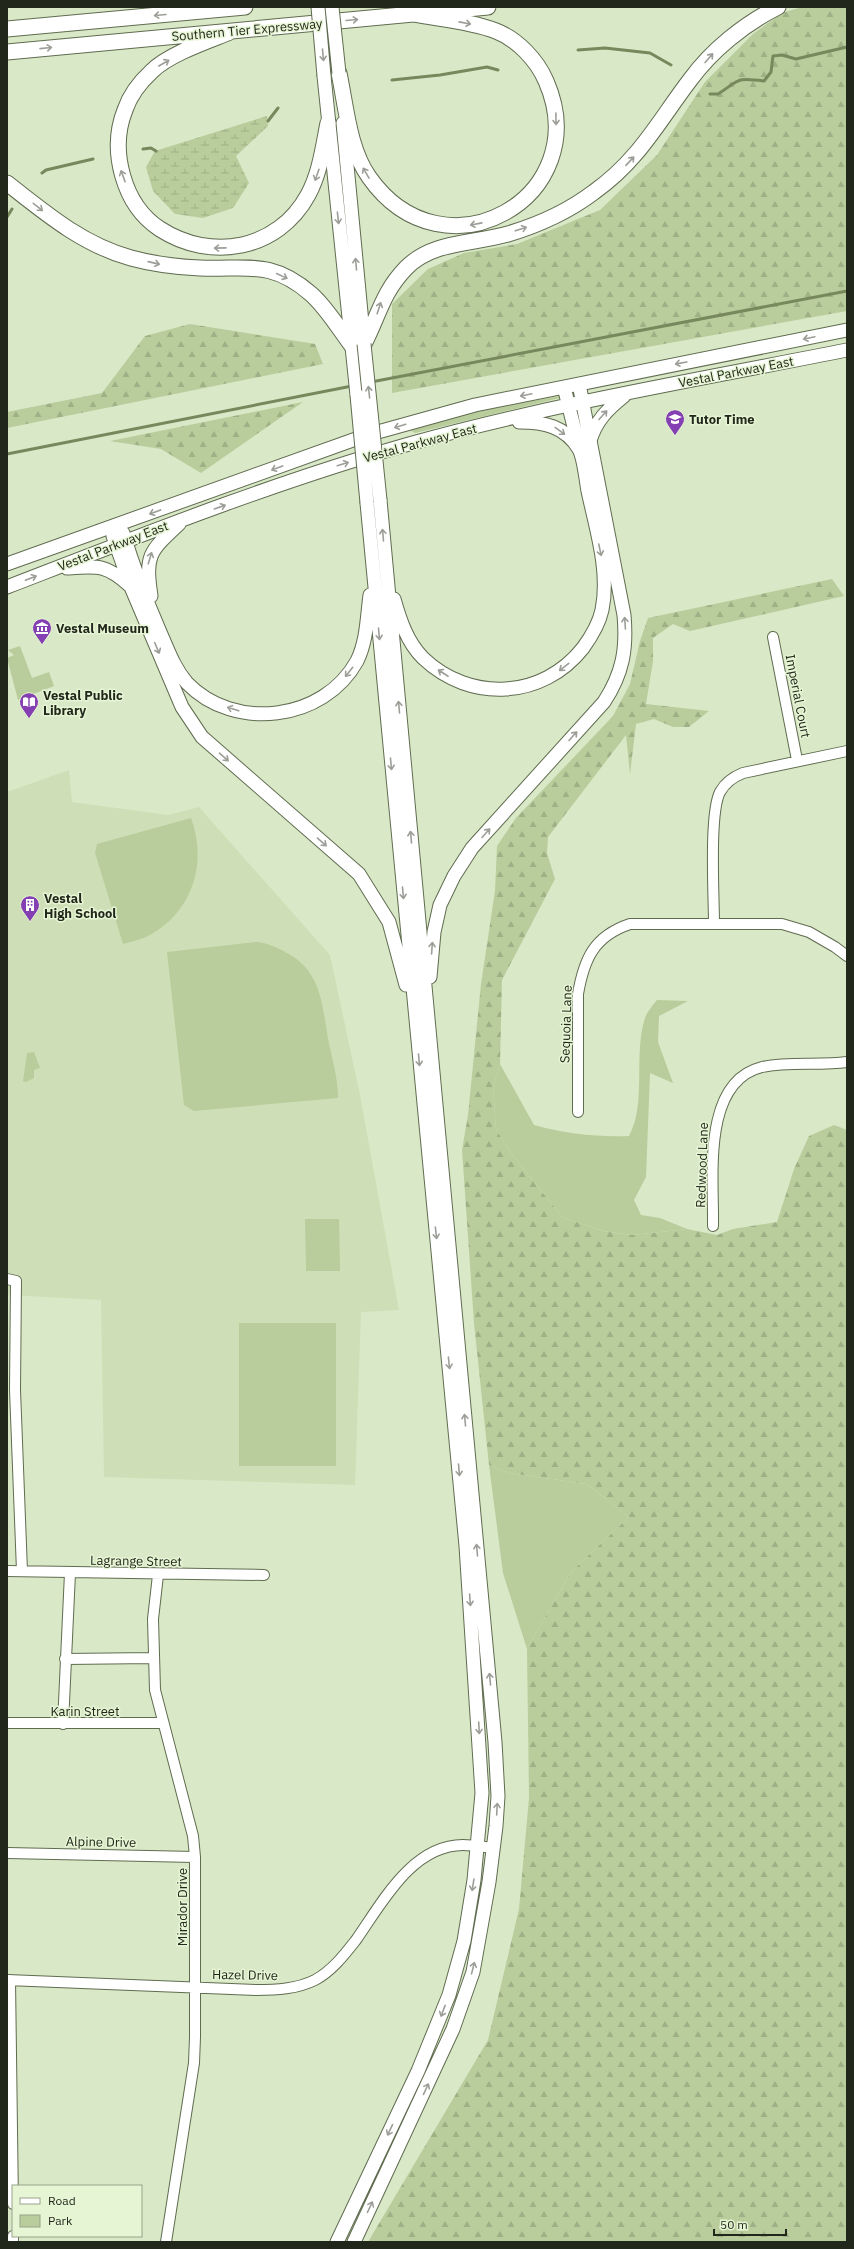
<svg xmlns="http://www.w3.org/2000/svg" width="854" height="2249" font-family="'IBM Plex Sans',sans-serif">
<defs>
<pattern id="forest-firs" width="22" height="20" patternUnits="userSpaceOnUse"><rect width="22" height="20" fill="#b8cd9b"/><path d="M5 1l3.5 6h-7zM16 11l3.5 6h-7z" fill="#9eb085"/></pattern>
<pattern id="wetland-marsh" width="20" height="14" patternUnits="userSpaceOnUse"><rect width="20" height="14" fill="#b8cd9b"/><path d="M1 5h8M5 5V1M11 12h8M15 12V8" fill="none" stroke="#9eb085"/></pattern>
</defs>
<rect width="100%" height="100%" fill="#d9e8c7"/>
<path fill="#cedfb7" d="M 69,770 L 72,802 L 168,815 L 199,807 L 330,955 L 360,1095 L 399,1310 L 361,1312 L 355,1485 L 104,1477 L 101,1300 L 7,1295 L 7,792 Z"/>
<path fill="#b8cd9b" d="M 560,396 L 560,398 L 415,433 L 408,429 L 488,409 Z
M 20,646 L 32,678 L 49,672 L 54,686 L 18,700 L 7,658 L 14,655 L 8,650 Z
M 191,818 C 208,864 192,914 146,937 C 139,940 130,942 123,944 L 95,853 L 97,844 Z
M 256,942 C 267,943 277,947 287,953 C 321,971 322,1003 328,1039 C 332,1059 338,1078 338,1098 L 194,1111 L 184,1105 L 167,952 Z
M 657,1000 L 688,1001 L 659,1016 L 658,1042 L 673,1083 L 650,1073 L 646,1177 L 634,1200 L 641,1215 L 660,1218 L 687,1229 L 633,1235 L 603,1231 L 562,1217 L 508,1149 L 496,1129 L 493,1087 L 500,1064 L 534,1125 C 566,1134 596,1137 629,1136 C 647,1103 633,1055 645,1018 C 647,1012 653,1005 657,1000 Z
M 34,1052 L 40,1068 L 34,1070 L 34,1078 L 26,1082 L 23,1081 L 27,1053 Z
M 305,1219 L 339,1219 L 340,1271 L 306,1271 Z
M 239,1323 L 336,1323 L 336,1466 L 239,1466 Z
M 489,1465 L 509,1473 L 587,1484 L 629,1517 L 571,1572 L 527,1649 L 503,1573 Z"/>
<path fill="url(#forest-firs)" d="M 802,7 L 847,7 L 847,311 L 392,393 L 392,304 L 428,269 L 464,253 L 517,244 L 600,210 L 657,155 L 705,82 L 753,34 L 782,13 Z
M 190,324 L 315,344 L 323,364 L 7,428 L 7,412 L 102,393 L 145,336 Z
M 303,402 L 201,473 L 161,449 L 110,441 Z
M 832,579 L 844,596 L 690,631 L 673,624 L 653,638 L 653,661 L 646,704 L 709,711 L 689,727 L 673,727 L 654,719 L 636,724 L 630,774 L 626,735 L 548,837 L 547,853 L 555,879 L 502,980 L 500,1064 L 493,1087 L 496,1129 L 508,1149 L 562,1217 L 603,1231 L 633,1235 L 687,1229 L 717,1235 L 733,1229 L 777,1222 L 794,1169 L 809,1136 L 834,1125 L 847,1130 L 847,2242 L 368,2242 L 488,2040 L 519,1909 L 529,1798 L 527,1649 L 571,1572 L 629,1517 L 587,1484 L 509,1473 L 489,1465 L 474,1323 L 462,1150 L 468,1115 L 481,984 L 495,891 L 497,846 L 516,818 L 613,716 L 630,684 L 640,641 L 648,618 Z"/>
<path fill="url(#wetland-marsh)" d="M 267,116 L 268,126 L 236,156 L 249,183 L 233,208 L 203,218 L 175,214 L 153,191 L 146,167 L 155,151 Z"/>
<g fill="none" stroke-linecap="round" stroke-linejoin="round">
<path stroke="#77895c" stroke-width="3" d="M 578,50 L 605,48 L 650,53 L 671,65
M 392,80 L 440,75 L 487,67 L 498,70
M 710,94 L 718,94 C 740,80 735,77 764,81 L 771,72 L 773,56 L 782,55 L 796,59 L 847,47
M 268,121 L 278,108
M 143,149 L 151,148 L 156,151
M 42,173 L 46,170 L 93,159
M 7,217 L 12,209
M 371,382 L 847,291
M 7,454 L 352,386"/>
<g stroke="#606c50" stroke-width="12">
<path id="minor" d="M 773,637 L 797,760
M 714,924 C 714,897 709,813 720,792 C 725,783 733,777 743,773 L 847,751
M 578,1112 L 578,994 C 584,959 594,936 630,924 L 782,924 L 809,932 L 835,947 L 847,956
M 713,1226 C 714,1179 701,1082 762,1067 C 790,1061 819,1066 847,1062
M 7,1279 L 16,1281 L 15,1390 L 22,1571
M 7,1571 L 264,1575
M 158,1575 L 153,1619 L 155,1690 L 193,1836 L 195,1857 L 195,2037 L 194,2063 L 166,2242
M 65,1659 L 153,1658
M 7,1723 L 163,1723
M 63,1724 L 70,1573
M 7,1853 L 195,1857
M 7,1980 L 256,1990 C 276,1990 297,1989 315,1980 C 332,1971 345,1954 356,1940 C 382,1903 412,1845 463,1845 C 473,1845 483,1847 493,1848
M 10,1980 L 13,2204
M 13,2236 L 13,2242"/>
</g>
<g stroke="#606c50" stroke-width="15">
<path id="major" d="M 324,76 L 357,395
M 343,123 L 364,344
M 564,387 L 579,447
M 590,441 C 596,420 608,409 624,396
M 123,533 C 133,566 146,600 160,632 C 168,650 174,668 187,683 C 234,732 324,721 357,661 C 367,641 367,617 370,595
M 113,536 L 131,587 L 182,707 L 202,737 L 359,874 L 389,922 L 406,985
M 7,564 L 367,435 L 475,405 L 847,330
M 67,568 C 97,566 106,564 129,585
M 7,587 C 139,536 272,483 409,444 C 552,404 701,379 847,350
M 151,596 C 145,555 149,552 179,524
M 394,599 C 400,620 407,642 423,658 C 470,703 543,699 583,648 C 591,637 599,624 602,610 C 610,571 596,529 588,491 C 586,480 584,458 579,449 C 565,426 544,422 519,422
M 430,977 L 434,932 L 440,905 L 454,876 L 472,848 L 604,702 C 623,673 627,649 624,615 L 579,384
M 337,2242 L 418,2071 L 449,1995 L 464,1941 L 474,1880 L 482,1793 L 466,1546 L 367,503
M 354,2242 L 453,2029 L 473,1972 L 489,1882 L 496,1826 L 498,1796 L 495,1742 L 380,500"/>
</g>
<g stroke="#606c50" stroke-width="17">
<path id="highway" d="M 7,29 L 245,7
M 230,32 C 208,41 169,54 152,71 C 140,82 130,95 125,110 C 109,150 123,205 160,229 C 211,262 278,250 308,195 C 320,173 323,148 328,123
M 7,52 L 488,7
M 339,73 C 346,106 349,149 369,177 C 444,284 597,197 546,81 C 537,60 517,39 496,31 C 470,21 440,19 413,14
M 7,183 C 45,213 83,245 131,258 C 153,264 176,267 200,268 C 246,270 271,259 311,294 C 327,308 339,329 352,346
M 364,344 C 379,315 382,293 406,268 C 432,241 474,244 508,234 C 538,225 569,211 594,192 C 639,160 658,122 690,80 C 712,50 744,24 778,7"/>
</g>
<use href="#minor" stroke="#fff" stroke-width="10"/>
<use href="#major" stroke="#fff" stroke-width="13"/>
<use href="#highway" stroke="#fff" stroke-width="15"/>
<g stroke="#606c50" stroke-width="15" stroke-linecap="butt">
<path id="major-bridge" d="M 318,7 L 324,76
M 332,7 L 339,73
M 364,344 L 380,500
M 357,395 L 367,503"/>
</g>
<use href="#major-bridge" stroke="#fff" stroke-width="13"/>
</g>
<defs><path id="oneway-shaft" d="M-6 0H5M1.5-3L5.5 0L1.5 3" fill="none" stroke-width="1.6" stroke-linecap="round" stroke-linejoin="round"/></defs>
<g stroke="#9c9e98">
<use href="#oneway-shaft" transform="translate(160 15) rotate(175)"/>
<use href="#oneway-shaft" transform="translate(352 20) rotate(-5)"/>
<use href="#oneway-shaft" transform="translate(465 23) rotate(11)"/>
<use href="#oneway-shaft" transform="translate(46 48) rotate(-6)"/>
<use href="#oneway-shaft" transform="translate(323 55) rotate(85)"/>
<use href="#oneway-shaft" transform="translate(709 58) rotate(-49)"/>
<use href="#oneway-shaft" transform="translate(164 63) rotate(-30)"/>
<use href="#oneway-shaft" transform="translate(556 119) rotate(89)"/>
<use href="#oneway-shaft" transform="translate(630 161) rotate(-47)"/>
<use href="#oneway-shaft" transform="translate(366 173) rotate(-120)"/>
<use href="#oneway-shaft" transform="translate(317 175) rotate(109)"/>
<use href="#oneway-shaft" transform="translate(123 176) rotate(-110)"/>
<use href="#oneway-shaft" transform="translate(38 207) rotate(38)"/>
<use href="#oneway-shaft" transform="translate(338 218) rotate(84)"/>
<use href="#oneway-shaft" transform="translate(476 224) rotate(169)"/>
<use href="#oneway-shaft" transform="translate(521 229) rotate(-18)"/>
<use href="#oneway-shaft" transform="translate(220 248) rotate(179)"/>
<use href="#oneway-shaft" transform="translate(154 263) rotate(13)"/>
<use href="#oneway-shaft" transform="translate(356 264) rotate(-95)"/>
<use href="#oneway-shaft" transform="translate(282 276) rotate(25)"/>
<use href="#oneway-shaft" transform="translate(379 308) rotate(-72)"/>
<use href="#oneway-shaft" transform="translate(809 338) rotate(168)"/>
<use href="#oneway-shaft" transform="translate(681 363) rotate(170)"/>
<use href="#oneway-shaft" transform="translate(369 392) rotate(-96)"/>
<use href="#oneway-shaft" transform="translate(526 395) rotate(168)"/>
<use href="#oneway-shaft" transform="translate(603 415) rotate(-48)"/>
<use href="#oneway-shaft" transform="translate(400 426) rotate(163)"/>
<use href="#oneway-shaft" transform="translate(560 431) rotate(36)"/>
<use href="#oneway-shaft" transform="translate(343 464) rotate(-17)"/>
<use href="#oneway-shaft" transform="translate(277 468) rotate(160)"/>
<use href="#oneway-shaft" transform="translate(220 507) rotate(-19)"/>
<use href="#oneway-shaft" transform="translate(155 512) rotate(160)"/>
<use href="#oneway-shaft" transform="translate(383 535) rotate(-95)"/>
<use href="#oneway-shaft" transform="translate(600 550) rotate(78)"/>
<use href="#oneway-shaft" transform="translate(150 558) rotate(-73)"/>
<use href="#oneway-shaft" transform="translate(31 578) rotate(-21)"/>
<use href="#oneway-shaft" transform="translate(625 623) rotate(-94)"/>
<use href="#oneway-shaft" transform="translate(379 634) rotate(85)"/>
<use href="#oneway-shaft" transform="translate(157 648) rotate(67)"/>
<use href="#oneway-shaft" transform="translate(564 667) rotate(142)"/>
<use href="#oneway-shaft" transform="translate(349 672) rotate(128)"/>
<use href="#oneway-shaft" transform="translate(443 673) rotate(-147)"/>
<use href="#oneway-shaft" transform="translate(399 707) rotate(-95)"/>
<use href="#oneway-shaft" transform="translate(233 709) rotate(-162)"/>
<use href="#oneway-shaft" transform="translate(573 736) rotate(-48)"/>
<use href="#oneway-shaft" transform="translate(224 757) rotate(41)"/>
<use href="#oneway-shaft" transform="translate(391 764) rotate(85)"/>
<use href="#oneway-shaft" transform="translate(486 833) rotate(-48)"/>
<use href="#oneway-shaft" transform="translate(411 837) rotate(-95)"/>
<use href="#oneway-shaft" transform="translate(322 842) rotate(41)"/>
<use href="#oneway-shaft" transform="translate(403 893) rotate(85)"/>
<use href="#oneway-shaft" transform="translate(432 948) rotate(-86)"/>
<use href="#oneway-shaft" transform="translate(419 1060) rotate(85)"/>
<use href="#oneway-shaft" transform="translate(436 1233) rotate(84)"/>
<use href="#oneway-shaft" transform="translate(449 1363) rotate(84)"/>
<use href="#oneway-shaft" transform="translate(465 1420) rotate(-95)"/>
<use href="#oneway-shaft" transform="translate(459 1470) rotate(85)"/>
<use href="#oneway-shaft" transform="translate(477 1550) rotate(-95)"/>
<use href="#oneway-shaft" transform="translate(470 1600) rotate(86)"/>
<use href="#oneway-shaft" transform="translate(490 1679) rotate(-95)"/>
<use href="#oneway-shaft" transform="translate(479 1728) rotate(87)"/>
<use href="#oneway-shaft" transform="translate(497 1809) rotate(-87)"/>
<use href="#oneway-shaft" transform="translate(473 1885) rotate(99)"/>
<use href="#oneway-shaft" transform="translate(473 1968) rotate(-76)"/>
<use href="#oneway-shaft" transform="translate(443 2011) rotate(111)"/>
<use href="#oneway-shaft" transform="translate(426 2089) rotate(-65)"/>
<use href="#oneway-shaft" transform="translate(390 2130) rotate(115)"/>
<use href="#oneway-shaft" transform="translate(370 2207) rotate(-65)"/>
</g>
<defs>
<g id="school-pin" transform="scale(1)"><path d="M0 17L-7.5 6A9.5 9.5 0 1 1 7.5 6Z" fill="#843fb2" stroke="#e6f5d4"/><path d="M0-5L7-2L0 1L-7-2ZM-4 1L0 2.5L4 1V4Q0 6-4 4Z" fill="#fff"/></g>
<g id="museum-pin" transform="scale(1)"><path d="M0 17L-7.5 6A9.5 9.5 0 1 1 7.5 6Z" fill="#843fb2" stroke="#e6f5d4"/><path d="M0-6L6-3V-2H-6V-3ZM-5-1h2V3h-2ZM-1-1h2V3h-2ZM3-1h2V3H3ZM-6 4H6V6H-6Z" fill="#fff"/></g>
<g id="library-pin" transform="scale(1)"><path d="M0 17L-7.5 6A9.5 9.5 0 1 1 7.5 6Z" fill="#843fb2" stroke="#e6f5d4"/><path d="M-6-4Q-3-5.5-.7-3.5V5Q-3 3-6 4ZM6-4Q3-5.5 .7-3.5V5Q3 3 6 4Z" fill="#fff"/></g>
<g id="building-pin" transform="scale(1)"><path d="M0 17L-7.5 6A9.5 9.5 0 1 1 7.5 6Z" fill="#843fb2" stroke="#e6f5d4"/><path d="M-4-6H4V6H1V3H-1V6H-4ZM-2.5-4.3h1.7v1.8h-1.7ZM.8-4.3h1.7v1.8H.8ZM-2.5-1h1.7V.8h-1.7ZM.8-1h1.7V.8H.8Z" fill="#fff"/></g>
</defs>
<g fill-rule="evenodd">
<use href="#school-pin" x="675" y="419"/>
<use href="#museum-pin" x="42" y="628"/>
<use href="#library-pin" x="29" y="702"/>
<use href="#building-pin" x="30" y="905"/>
</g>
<g text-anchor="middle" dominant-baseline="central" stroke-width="3" stroke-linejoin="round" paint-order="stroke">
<g font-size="13" fill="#22271b" stroke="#e6f5d4">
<text transform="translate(247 30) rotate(-5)">Southern Tier Expressway</text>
<text transform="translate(736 372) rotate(-11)">Vestal Parkway East</text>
<text transform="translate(420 443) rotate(-15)">Vestal Parkway East</text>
<text transform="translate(113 546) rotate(-21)">Vestal Parkway East</text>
<text transform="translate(798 696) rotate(79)">Imperial Court</text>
<text transform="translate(566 1024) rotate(-88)">Sequoia Lane</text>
<text transform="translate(702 1165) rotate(-88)">Redwood Lane</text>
<text transform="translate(136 1561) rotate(1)">Lagrange Street</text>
<text x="85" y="1711">Karin Street</text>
<text transform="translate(101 1842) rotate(1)">Alpine Drive</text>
<text transform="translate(182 1907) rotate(-90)">Mirador Drive</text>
<text transform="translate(245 1975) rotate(1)">Hazel Drive</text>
</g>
<g font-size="13" font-weight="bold" fill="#22271b" stroke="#e6f5d4" text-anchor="start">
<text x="689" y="419">Tutor Time</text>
<text x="56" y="628">Vestal Museum</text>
<text x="43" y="695">Vestal Public<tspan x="43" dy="15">Library</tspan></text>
<text x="44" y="898">Vestal<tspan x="44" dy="15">High School</tspan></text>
</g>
</g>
<rect width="854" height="2249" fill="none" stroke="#22271b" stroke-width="16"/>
<rect x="12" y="2185" width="130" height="52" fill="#e6f5d4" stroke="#98a38a"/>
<rect x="20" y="2198" width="20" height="6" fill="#ffffff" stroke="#98a38a"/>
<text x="48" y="2205" font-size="12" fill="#22271b">Road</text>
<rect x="20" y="2215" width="20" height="12" fill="#b8cd9b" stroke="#98a38a"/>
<text x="48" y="2225" font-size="12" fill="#22271b">Park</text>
<path d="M714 2229v6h72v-6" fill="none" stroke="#22271b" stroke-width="2"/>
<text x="720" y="2229" font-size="12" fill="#22271b" stroke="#e6f5d4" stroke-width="3" paint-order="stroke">50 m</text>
</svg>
